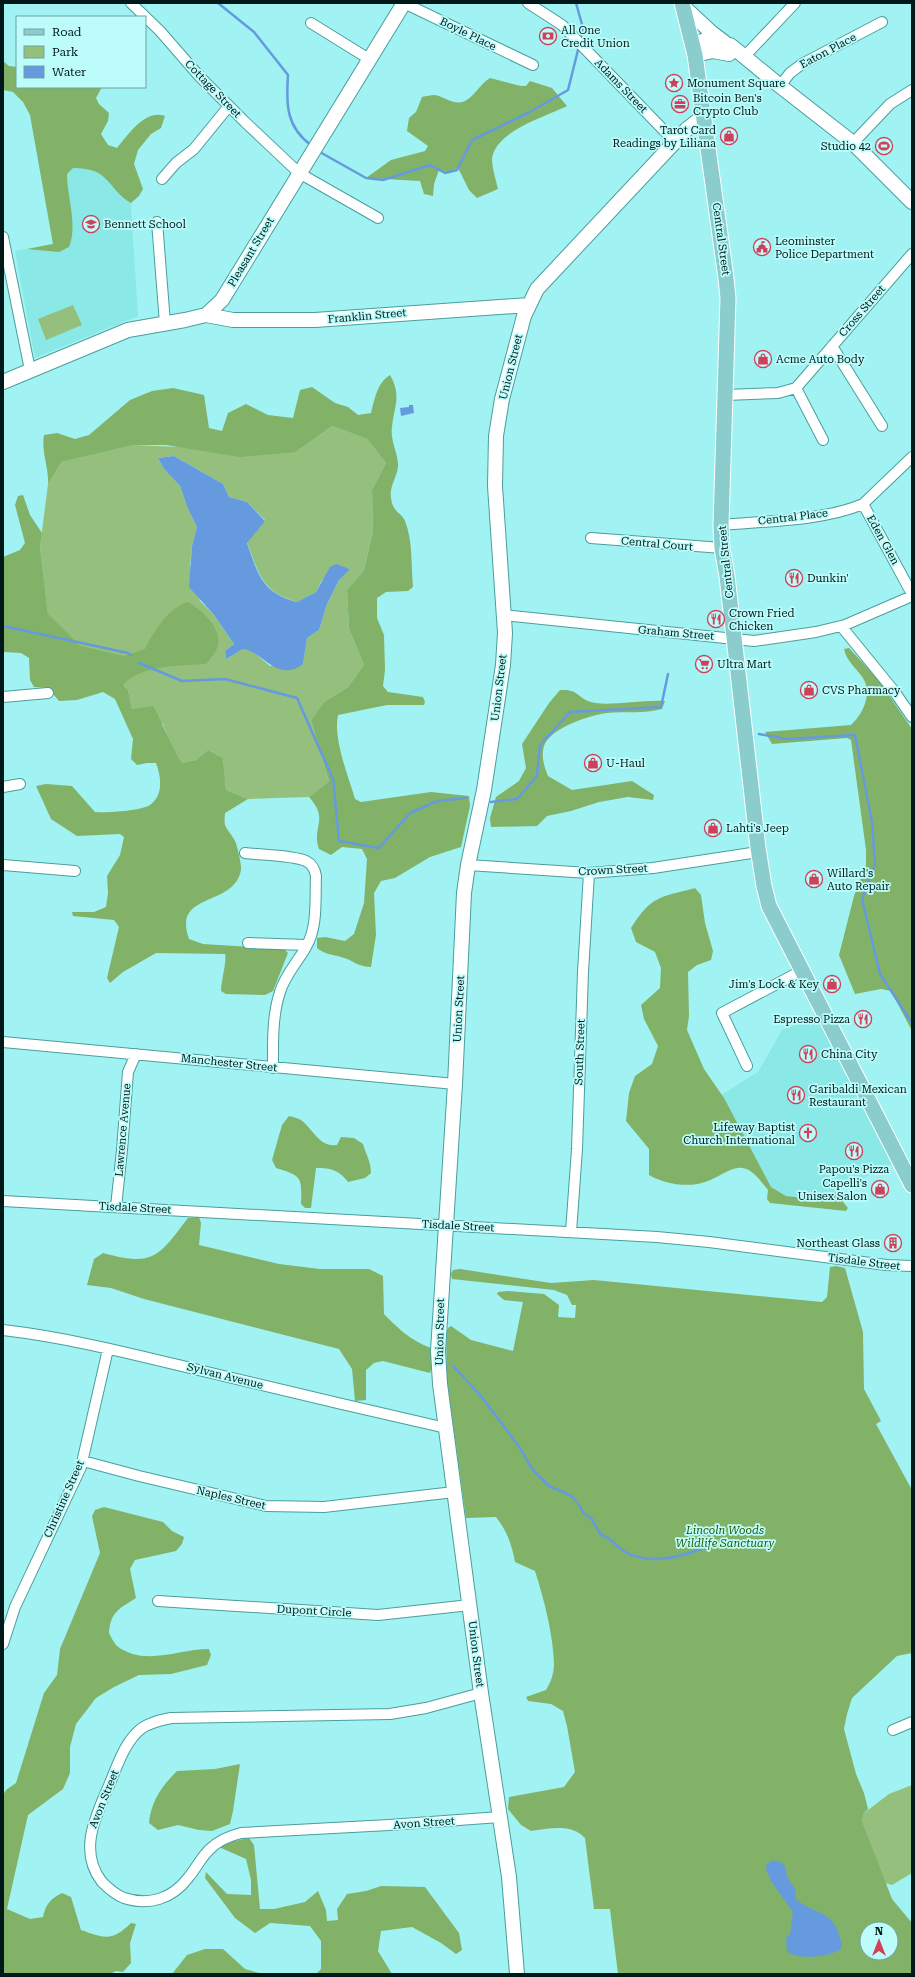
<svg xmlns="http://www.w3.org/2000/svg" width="915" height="1977" font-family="'Roboto Serif',serif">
<rect width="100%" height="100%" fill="#a0f3f2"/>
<path fill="#8ae8e7" d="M 30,115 L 129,176 L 138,316 L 35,358 L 15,251 L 53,244 Z
M 816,1015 L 892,1164 L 835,1192 L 803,1198 L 786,1196 L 771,1187 L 721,1095 L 758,1072 L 782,1030 Z"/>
<path fill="#95bf7d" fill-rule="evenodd" d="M 73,305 L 82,325 L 46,340 L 38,319 Z
M 332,426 L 367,439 L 386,463 L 372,490 L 373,531 L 364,570 L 347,590 L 349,629 L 364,665 L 348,687 L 324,702 L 311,720 L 329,781 L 309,797 L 248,799 L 226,790 L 223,758 L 208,750 L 196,760 L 182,763 L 172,749 L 163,724 L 132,710 L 128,690 L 48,615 L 40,547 L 48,484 L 60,462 L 134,445 L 296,452 ZM 174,456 L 223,484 L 229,497 L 247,502 L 265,520 L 247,542 C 259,574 262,592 297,602 L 316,592 L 322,580 L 350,568 L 339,580 L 327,604 L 319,630 L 307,638 L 303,664 L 270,666 L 251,650 L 243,649 L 226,659 L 225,651 L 234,644 L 214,615 L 200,601 L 190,565 L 192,546 L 197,527 L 188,509 L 180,486 L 164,469 L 158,458 Z
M 912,1785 L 912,1873 L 892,1885 L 885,1883 L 862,1821 L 864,1813 L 889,1794 Z"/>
<path fill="#82b267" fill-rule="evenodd" d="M 3,61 L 9,66 L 17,67 L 17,87 L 102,87 L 96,98 L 99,104 L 109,113 L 108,121 L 101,134 L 108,145 L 117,148 C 129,134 145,109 165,116 L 161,128 L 151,134 L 138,150 L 134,164 L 143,189 L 139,196 L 131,203 C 106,188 111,168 73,168 L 67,174 C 67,197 78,225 69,247 L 59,252 L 27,249 L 53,244 L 30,115 L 23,102 L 13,92 L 3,90 Z
M 490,78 L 521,86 L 526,86 L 530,81 L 552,88 L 567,106 C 545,117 495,131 492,159 C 492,168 496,180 498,189 L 477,198 L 469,190 L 458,168 L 445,173 L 439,170 L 434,184 L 433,196 L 424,194 L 420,181 L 366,178 L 391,160 L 425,151 L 428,146 L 407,131 L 409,118 L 416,112 L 422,97 C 426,96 431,95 435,95 C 445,97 454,106 465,101 C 475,96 479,85 490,78 Z
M 390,375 C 402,396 394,406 392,427 C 390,439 397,452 398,463 C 399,475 389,485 391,498 C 393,513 401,512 405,521 C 413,541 411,565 413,587 L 408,591 L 386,592 L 377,598 L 377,618 L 384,635 L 385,670 L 383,686 L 388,692 L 423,697 L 425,702 L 424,705 L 387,705 L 338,715 C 333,739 348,775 355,799 L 361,802 L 431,792 L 469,796 L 470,806 L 461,847 L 430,857 L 395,878 L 381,881 L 374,893 L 376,935 L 371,967 C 358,967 353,960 341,957 C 331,954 324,954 317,948 L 317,938 L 325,937 L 345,941 L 354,934 L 364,903 L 367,859 L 362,849 L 342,847 L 331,855 L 319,849 C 311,825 330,821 309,797 L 329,781 L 311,720 L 324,702 L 348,687 L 364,665 L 349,629 L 347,590 L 364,570 L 373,531 L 372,490 L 386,463 L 367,439 L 332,426 L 296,452 L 240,457 L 166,445 L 134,445 L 61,462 L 48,484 C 49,467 41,452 44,435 L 57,433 L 75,439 L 89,435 L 130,400 L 152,391 L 173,388 L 204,395 L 209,428 L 222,431 L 228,413 L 246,404 L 268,415 L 293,418 L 300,390 L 312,387 L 335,403 L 348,407 L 358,415 L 371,413 C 375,398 377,383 390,375 Z
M 23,495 L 30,515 L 42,533 L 40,547 L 48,614 L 81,646 L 124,656 L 145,649 C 153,632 169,607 188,602 C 202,610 222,628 218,646 C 216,652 210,659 206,664 C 180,666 142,664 123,685 L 128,690 L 132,709 L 153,706 C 164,725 170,745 182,763 L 196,760 L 208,750 L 223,758 L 226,790 L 248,799 L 225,813 C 225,816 224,821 225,825 C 227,830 232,835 235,841 C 237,844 242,866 241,870 C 234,908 172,891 189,939 L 203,944 L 284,949 L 288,953 L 273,991 L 265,995 L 226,994 L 221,991 C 221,982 227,961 225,954 L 156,953 L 123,972 L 110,983 L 107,978 L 119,927 L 114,920 L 73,916 L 72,912 L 94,912 L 106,907 L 108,893 L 107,876 L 120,855 L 124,837 L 120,834 L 77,836 L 51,819 L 36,786 L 46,784 L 72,786 L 95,812 C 106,813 140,811 150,805 C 164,795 161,776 156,763 L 147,763 L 137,765 L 131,759 L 133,739 L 115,699 L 103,692 L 77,700 L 59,701 L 48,688 L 34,687 L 30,680 L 29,658 L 21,653 L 3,652 L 3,557 L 20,550 L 25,543 L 15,505 L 18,496 Z
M 849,648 L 878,679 L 912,729 L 912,1031 L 891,991 L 881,989 L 855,994 L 839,955 L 854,896 L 866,865 L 866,850 L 851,740 L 847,738 L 772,744 L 765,732 L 851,725 C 862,715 871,697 865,682 C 860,670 847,664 844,649 Z
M 560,690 C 579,689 576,697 591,702 C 607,707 644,699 665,701 L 662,709 C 643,714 626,711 607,713 C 590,715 550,728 544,746 C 541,757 544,766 548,776 L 572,790 L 632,781 L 654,795 L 653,800 L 628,797 L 599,802 L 571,811 L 547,816 L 537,826 L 491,827 L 490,818 L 496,797 L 519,781 L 526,768 L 522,744 L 549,703 Z
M 695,888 L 701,895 L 705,923 L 713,951 L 711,960 L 697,965 L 688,972 L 689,1016 L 687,1030 L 704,1069 L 724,1098 L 771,1187 L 786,1196 L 803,1198 L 835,1192 L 848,1208 L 846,1211 L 770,1203 L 767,1199 L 768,1190 C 761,1182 754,1170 743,1168 C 731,1166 717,1179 705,1182 C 688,1188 664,1184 649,1175 L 649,1149 L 626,1121 L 629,1093 L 635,1076 L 652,1064 L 658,1046 L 644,1019 L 641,1005 L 660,988 L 661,968 L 655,952 L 636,942 L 631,928 C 652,895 659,898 695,888 Z
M 289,1116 C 293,1117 298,1118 301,1120 C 313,1129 320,1148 337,1145 L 341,1137 L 354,1138 L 363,1144 C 366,1154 371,1162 371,1173 L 365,1178 L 348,1182 C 339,1170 331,1168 316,1168 L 311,1208 L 305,1208 L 301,1204 C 302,1177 302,1176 276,1168 L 272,1160 L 282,1125 Z
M 199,1217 L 201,1223 L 199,1245 L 279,1264 L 320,1269 L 369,1269 L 383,1276 L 384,1314 C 400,1330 410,1340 431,1348 L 433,1364 L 430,1373 L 383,1361 L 374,1363 L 366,1370 L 366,1400 L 355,1401 L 352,1369 L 339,1349 L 144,1299 L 111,1288 L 87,1285 L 94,1259 L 103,1253 C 154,1267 158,1257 188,1218 Z
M 836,1266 L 845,1268 L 863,1332 L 864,1389 L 881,1421 L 876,1424 L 912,1490 L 912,1653 L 897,1656 L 852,1698 L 847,1714 L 844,1729 L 856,1774 L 864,1793 L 868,1809 L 864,1813 L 862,1821 L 892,1899 L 912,1923 L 912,1974 L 618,1974 L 610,1909 L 594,1909 L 585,1838 C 570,1823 550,1829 531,1831 L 521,1825 L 508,1809 L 509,1797 L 564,1787 L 575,1772 L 567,1726 L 563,1711 L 551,1704 L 528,1701 L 526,1697 L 546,1690 C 551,1682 554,1673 554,1664 C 553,1634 544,1599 535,1571 L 515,1562 C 512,1545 507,1531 496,1517 L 466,1518 L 447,1380 L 446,1333 L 448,1328 L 451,1326 L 471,1340 L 513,1351 L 523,1302 L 504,1300 L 497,1294 L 498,1292 L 507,1291 L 544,1294 L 559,1305 L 558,1317 L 575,1318 L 576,1305 L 572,1305 L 567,1295 L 554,1290 L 452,1279 L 451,1274 L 453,1270 L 460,1269 L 551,1283 L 594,1280 L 822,1302 L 827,1297 L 830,1267 ZM 867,1929 L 891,1929 L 891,1953 L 867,1953 Z
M 104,1507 L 163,1522 L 172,1531 L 184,1537 L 182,1544 L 176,1551 L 135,1560 L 130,1569 L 136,1598 C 119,1609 111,1611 109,1633 C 111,1637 114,1643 117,1646 C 144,1667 179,1649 209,1649 L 211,1655 L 207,1665 L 171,1674 L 139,1675 L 114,1687 L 96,1698 L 76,1724 L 70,1747 L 70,1773 L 63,1789 L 28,1815 L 7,1909 L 30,1919 L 43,1917 C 46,1904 50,1899 62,1893 L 71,1897 L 81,1930 C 104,1938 112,1942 131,1923 L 136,1924 L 130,1943 L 131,1963 L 123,1972 L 116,1971 L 110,1974 L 3,1974 L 3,1795 L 6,1790 L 16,1783 L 44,1693 L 57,1675 L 60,1649 L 100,1553 L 92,1516 L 95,1510 Z
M 240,1764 L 233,1811 L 230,1824 L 212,1831 L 199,1830 L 178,1825 L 158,1830 L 149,1823 C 151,1801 162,1786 177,1771 L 215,1769 Z
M 249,1838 L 254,1845 L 260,1909 L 274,1909 L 305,1902 L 318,1891 L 326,1910 L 327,1921 L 338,1920 L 337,1909 L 347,1894 L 366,1891 L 381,1886 L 425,1887 L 459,1933 L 462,1950 L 456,1954 L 441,1943 L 412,1927 L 381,1931 L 378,1951 L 392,1974 L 316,1974 L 321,1969 L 321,1941 L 310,1926 L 270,1923 L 255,1933 L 235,1918 L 205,1878 L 206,1872 L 227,1894 L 251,1895 L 251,1880 L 246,1859 L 219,1847 L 229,1842 Z
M 205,1949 L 223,1949 L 245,1969 L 263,1974 L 172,1974 L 187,1955 Z"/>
<path fill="#659bde" d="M 409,405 L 413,405 L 414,413 L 401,416 L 400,408 L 409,407 Z
M 174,456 L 223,484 L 229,497 L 247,502 L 265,521 L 247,543 C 258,574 262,593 297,602 L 316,592 L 330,567 L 336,564 L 350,569 L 339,580 L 327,604 L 319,630 L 307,638 L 303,664 C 300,666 295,669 291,670 C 272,673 261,652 243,649 L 226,659 L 225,651 L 234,644 L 214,615 L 189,587 L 192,546 L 197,527 L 188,509 L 180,486 L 164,469 L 158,458 Z
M 772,1860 L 780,1862 L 785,1866 L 787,1876 L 795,1889 L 796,1899 C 809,1911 828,1911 836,1927 C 839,1932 840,1939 842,1945 L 842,1948 C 832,1957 797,1961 787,1951 L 786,1938 L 790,1934 L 793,1912 L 771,1881 L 765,1866 Z"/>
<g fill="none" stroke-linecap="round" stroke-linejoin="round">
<path stroke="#659bde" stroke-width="2.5" d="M 218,3 L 254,32 L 288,75 C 286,104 286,127 311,145
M 576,3 L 583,28 L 580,41
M 318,151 L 366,178 L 383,180 L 430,165 L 445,173 L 457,170 L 472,140 L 528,113 L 568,90 L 579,46
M 3,626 L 128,653 L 131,655
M 139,663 L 182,681 L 225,679 L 297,698 L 333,779 L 339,841 L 379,848 L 410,813 L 437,801 L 466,798
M 759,734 L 786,739 L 855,735 L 872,822 L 875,865 L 862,899 L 880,974 L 912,1023
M 491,802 L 517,799 L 537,776 L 540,745 L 570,712 L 661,707 L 668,674
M 453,1366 L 481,1396 L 520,1448 L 532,1469 L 549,1486 L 570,1495 L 580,1506 L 583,1513 L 591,1518 L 601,1535 C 612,1537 616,1547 625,1552 C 649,1565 681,1557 704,1548"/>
<g stroke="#4a9e9d" stroke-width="12">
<path id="street" d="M 131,3 L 160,31 L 200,77 L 245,122 L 299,173 L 378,218
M 404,3 L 533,65
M 528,3 L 562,25 L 675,142
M 311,23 L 369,59
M 744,57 L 795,3
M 780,86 L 790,73 L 802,64 L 882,22
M 853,143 L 890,104 L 912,90
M 162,179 L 176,163 L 194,149 L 229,106
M 157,222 L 165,323
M 3,237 L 30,370
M 832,346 L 882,426
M 796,388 L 823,440
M 726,395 L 778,393 L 796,388 L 912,254
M 912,457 L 863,504 L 912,594
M 721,525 C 765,521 823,521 863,504
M 591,538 L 722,548
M 504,615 L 754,641 L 816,632 L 845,625 L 912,596
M 841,626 L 894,691 L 912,717
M 3,697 L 48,693
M 3,787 L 20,784
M 245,853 C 260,855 293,855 306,861 C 312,864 315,870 316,876 C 315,899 318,927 306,947 C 297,963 285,975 280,992 C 272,1016 273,1043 273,1068
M 3,865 L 75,871
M 468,865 L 589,873 L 653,868 L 758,852
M 248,943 L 307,945
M 3,1042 L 455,1084
M 747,1066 L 722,1013 L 803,970
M 3,1201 L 657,1237 L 709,1242 L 886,1265 L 912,1266
M 116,1207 L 122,1150 L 128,1072 L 136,1054
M 571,1232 L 577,1149 L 583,972 L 589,873
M 3,1330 C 72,1338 140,1356 207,1372 C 287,1391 366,1410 446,1428
M 83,1461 L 139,1476 L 266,1506 L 324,1507 L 454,1492
M 158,1601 L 378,1615 L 470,1605
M 3,1644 L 15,1607 L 81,1467 L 108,1349
M 481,1693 L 426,1708 L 390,1714 L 171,1718 C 161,1720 151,1722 142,1728 C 125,1741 118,1764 110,1783 C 97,1814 77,1850 102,1882 C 108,1888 116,1895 124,1898 C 149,1906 172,1899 188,1878 C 196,1869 201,1857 210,1849 C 219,1840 229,1836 241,1833 L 389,1825 L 500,1817
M 893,1730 L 912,1722"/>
</g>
<g stroke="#4a9e9d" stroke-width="16">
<path id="secondary" d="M 683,6 L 712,33 L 724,42
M 693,45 L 705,40 L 730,45 L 740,53 L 780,86 L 853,143 L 912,202
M 695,55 L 713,51 L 729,54
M 206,315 L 233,320 L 315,320 L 529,305
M 3,382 L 128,330 L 185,320 L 206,315 L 222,300 L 404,3
M 517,1974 L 509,1877 L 481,1693 L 440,1384 L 438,1351 L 455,1084 L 464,893 L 468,865 L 484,790 L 503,665 L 505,633 L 495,486 L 496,436 L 502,399 L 524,316 L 537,289 L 687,129 L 704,116"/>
</g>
<g stroke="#fff" stroke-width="17">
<path id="primary" d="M 682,3 L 695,55 L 726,278 L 728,298 L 721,525 L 722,548 L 727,576 L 758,848 L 764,886 L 769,906 L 912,1185"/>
</g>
<use href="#street" stroke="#fff" stroke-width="10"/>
<use href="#secondary" stroke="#fff" stroke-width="14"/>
<use href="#primary" stroke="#8bcccc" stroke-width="15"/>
</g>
<defs>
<g id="bank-ring" transform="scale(0.9)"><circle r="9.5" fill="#bcfdfc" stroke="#d04059" stroke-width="1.5"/><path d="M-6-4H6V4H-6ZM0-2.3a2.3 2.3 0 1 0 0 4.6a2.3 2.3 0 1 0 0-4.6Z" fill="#d04059"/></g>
<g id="sight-ring" transform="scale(0.9)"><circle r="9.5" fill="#bcfdfc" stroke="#d04059" stroke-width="1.5"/><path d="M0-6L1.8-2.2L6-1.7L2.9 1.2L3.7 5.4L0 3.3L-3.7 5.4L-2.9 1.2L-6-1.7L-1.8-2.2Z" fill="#d04059"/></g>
<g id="office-ring" transform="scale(0.9)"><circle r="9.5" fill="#bcfdfc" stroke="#d04059" stroke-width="1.5"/><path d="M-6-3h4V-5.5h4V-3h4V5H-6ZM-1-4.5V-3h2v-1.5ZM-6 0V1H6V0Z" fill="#d04059"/></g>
<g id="shop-ring" transform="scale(0.9)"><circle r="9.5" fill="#bcfdfc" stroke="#d04059" stroke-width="1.5"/><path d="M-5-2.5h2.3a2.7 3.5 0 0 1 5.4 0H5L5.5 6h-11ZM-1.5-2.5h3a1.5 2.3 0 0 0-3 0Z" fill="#d04059"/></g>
<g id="stadium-ring" transform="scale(0.9)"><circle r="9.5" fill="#bcfdfc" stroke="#d04059" stroke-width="1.5"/><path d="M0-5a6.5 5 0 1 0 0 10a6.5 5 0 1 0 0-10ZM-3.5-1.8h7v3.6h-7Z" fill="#d04059"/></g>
<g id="school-ring" transform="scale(0.9)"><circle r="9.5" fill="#bcfdfc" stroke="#d04059" stroke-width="1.5"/><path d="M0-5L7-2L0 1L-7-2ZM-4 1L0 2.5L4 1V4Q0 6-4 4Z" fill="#d04059"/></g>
<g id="civic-ring" transform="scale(0.9)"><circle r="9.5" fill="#bcfdfc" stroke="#d04059" stroke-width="1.5"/><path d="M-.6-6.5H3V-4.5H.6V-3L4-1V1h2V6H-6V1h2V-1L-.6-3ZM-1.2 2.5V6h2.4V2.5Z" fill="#d04059"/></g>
<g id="restaurant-ring" transform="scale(0.9)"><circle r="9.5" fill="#bcfdfc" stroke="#d04059" stroke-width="1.5"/><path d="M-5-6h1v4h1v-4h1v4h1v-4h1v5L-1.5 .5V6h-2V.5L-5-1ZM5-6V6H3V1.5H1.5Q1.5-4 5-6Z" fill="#d04059"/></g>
<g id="supermarket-ring" transform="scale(0.9)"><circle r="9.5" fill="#bcfdfc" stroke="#d04059" stroke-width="1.5"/><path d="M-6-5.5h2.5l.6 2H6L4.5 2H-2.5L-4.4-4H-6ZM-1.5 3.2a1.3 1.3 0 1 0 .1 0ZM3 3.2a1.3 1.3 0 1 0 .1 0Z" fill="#d04059"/></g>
<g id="church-ring" transform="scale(0.9)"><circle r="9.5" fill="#bcfdfc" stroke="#d04059" stroke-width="1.5"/><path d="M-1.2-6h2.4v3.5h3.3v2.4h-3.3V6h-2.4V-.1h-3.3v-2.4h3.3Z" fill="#d04059"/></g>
<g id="building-ring" transform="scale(0.9)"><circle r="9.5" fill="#bcfdfc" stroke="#d04059" stroke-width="1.5"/><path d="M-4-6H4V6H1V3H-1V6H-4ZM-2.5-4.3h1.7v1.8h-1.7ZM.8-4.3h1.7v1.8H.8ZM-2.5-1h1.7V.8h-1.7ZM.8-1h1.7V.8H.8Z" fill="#d04059"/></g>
</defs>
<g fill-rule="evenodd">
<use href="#bank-ring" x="548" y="36"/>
<use href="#sight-ring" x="674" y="83"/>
<use href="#office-ring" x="680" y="104"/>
<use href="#shop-ring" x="729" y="136"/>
<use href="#stadium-ring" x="884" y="146"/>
<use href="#school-ring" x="91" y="224"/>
<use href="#civic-ring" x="762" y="247"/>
<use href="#shop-ring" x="763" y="359"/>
<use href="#restaurant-ring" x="794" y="578"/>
<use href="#restaurant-ring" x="716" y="619"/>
<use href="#supermarket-ring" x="704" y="664"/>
<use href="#shop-ring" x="809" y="690"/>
<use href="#shop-ring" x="593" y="763"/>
<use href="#shop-ring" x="713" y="828"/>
<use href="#shop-ring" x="814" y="879"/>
<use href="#shop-ring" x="832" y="984"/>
<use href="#restaurant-ring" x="863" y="1019"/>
<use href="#restaurant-ring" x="808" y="1054"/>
<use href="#restaurant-ring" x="796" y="1095"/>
<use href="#church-ring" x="808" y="1133"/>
<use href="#restaurant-ring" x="854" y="1151"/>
<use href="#shop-ring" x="880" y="1189"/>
<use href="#building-ring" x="893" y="1243"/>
</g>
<g text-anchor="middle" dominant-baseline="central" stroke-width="3.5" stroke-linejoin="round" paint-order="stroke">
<g font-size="11" fill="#001818" stroke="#bcfdfc" text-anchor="start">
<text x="561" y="30">All One<tspan x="561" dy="13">Credit Union</tspan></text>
<text x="687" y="83">Monument Square</text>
<text x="693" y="98">Bitcoin Ben's<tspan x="693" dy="13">Crypto Club</tspan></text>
<text x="716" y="130" text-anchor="end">Tarot Card<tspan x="716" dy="13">Readings by Liliana</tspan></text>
<text x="871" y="146" text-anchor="end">Studio 42</text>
<text x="104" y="224">Bennett School</text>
<text x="775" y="241">Leominster<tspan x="775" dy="13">Police Department</tspan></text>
<text x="776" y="359">Acme Auto Body</text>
<text x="807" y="578">Dunkin'</text>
<text x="729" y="613">Crown Fried<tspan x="729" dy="13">Chicken</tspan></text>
<text x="717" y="664">Ultra Mart</text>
<text x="822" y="690">CVS Pharmacy</text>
<text x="606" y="763">U-Haul</text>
<text x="726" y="828">Lahti's Jeep</text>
<text x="827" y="873">Willard's<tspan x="827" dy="13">Auto Repair</tspan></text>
<text x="819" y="984" text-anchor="end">Jim's Lock &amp; Key</text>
<text x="850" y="1019" text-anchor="end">Espresso Pizza</text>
<text x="821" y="1054">China City</text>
<text x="809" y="1089">Garibaldi Mexican<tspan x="809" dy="13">Restaurant</tspan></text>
<text x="795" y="1127" text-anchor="end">Lifeway Baptist<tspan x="795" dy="13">Church International</tspan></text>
<text x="854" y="1169" text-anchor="middle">Papou's Pizza</text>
<text x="867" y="1183" text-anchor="end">Capelli's<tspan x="867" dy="13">Unisex Salon</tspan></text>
<text x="880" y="1243" text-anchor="end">Northeast Glass</text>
</g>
<g font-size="11" fill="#001818" stroke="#bcfdfc">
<text transform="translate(468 34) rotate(26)">Boyle Place</text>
<text transform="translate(828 51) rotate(-28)">Eaton Place</text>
<text transform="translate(621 86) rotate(46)">Adams Street</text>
<text transform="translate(213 89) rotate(46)">Cottage Street</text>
<text transform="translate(721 239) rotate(82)">Central Street</text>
<text transform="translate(251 252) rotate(-59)">Pleasant Street</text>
<text transform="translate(862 311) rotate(-49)">Cross Street</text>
<text transform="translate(367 316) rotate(-5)">Franklin Street</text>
<text transform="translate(511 367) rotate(-76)">Union Street</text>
<text transform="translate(793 517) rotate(-7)">Central Place</text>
<text transform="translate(883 540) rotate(61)">Eden Glen</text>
<text transform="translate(657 544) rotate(5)">Central Court</text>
<text transform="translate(726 562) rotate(-96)">Central Street</text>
<text transform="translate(676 633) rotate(5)">Graham Street</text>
<text transform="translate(499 688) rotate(-83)">Union Street</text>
<text transform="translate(613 870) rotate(-3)">Crown Street</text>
<text transform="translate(459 1009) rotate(-87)">Union Street</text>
<text transform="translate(580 1052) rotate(-88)">South Street</text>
<text transform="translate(229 1063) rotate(6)">Manchester Street</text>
<text transform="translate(123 1130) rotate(-85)">Lawrence Avenue</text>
<text transform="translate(135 1208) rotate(3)">Tisdale Street</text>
<text transform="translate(458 1226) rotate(3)">Tisdale Street</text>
<text transform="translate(864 1262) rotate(7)">Tisdale Street</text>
<text transform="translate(440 1332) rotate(-89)">Union Street</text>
<text transform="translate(225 1376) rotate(14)">Sylvan Avenue</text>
<text transform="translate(231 1498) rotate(13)">Naples Street</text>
<text transform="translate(64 1499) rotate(-66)">Christine Street</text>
<text transform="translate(314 1611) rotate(3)">Dupont Circle</text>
<text transform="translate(476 1654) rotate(83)">Union Street</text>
<text transform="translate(104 1799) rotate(-68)">Avon Street</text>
<text transform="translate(424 1823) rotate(-4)">Avon Street</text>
</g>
<g font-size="11" font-style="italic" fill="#295400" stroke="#bcfdfc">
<text x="725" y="1530">Lincoln Woods<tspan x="725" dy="13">Wildlife Sanctuary</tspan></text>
</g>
</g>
<rect width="915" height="1977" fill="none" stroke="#001818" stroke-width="8"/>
<rect x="16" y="16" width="130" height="72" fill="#bcfdfc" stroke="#71a1a1"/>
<rect x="24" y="29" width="20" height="6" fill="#8bcccc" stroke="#71a1a1"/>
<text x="52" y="36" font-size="12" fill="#001818">Road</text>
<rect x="24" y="46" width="20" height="12" fill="#95bf7d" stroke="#71a1a1"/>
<text x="52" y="56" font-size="12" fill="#001818">Park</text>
<rect x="24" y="66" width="20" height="12" fill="#659bde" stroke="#71a1a1"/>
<text x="52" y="76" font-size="12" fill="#001818">Water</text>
<g transform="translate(879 1941)"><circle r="19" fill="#bcfdfc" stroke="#71a1a1"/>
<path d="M0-3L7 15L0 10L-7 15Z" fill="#d04059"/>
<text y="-6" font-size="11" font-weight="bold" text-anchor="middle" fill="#001818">N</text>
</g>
</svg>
